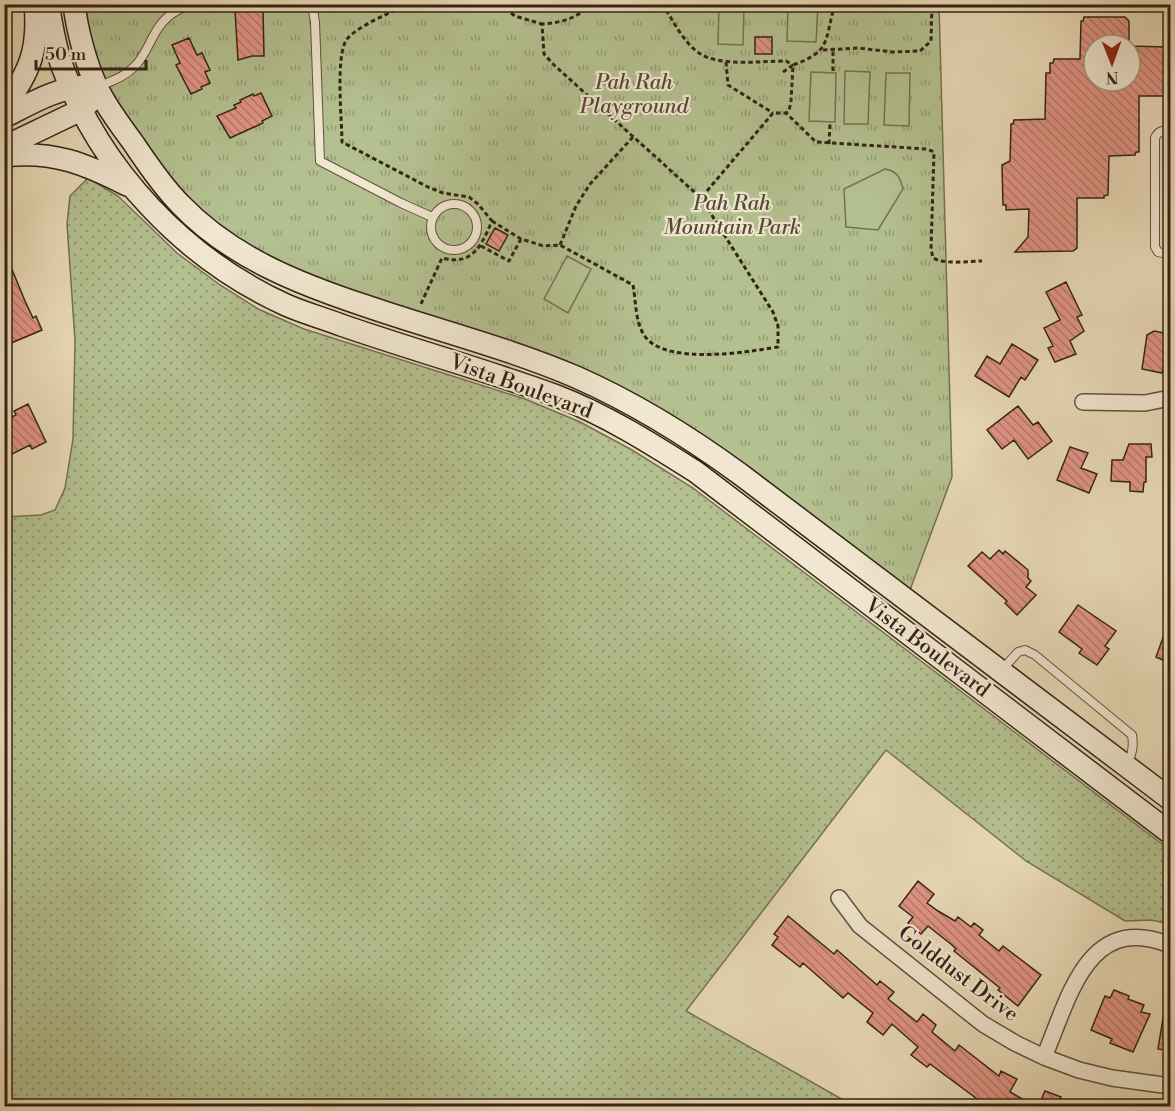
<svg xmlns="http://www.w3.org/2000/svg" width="1175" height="1111" font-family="'Libre Bodoni',serif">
<defs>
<pattern id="grass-dots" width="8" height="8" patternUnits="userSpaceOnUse" patternTransform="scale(1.5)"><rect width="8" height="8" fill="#b4c090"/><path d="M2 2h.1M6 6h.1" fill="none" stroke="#939c75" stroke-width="1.8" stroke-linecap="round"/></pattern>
<pattern id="park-tufts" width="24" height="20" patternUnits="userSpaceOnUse" patternTransform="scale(1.5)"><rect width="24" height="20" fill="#b4c090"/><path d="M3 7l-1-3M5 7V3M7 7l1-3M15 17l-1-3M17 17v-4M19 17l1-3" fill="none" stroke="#939c75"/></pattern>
<pattern id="building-back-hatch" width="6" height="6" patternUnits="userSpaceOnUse" patternTransform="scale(1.5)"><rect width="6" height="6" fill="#e19485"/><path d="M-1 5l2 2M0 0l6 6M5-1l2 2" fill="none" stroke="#b7786c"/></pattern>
</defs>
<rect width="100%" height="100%" fill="#e9dab7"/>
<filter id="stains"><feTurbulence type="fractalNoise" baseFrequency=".00333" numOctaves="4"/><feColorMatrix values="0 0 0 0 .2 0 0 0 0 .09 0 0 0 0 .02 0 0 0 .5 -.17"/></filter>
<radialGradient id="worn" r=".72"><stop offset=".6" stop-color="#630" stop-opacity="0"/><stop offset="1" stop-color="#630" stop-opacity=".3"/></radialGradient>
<path fill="url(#grass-dots)" stroke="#747254" stroke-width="1.5" d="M 88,178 L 118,196 L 177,253 L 220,285 L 258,309 L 304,329 L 525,399 L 580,422 L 632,450 L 693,488 L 1170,850 L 1170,924 L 1151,920 L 1125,921 L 1026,861 L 886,750 L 686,1011 L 854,1106 L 165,1106 L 138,1099 L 86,1103 L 69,1106 L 5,1106 L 5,517 L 41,515 L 55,510 L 65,488 L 73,439 L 75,340 L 67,224 L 70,196 Z"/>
<path fill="url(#park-tufts)" stroke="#747254" stroke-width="1.5" d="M 72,5 L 939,5 L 952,477 L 907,598 L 671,425 L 419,319 L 234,245 L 129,141 Z"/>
<path fill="#b4c090" stroke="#747254" stroke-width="1.5" d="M 719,5 L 744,6 L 743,45 L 718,44 Z
M 788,5 L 818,5 L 816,42 L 787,41 Z
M 845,71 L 870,72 L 868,124 L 844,124 Z
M 811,72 L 836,73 L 835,122 L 809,121 Z
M 886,73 L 910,73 L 909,126 L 884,125 Z
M 885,169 C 897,171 900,177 903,189 L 878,230 L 846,227 L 844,189 Z
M 567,256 L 591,269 L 568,313 L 544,299 Z"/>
<path fill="url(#building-back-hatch)" stroke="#332317" stroke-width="1.5" d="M 235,10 L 263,10 L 264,56 L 252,56 L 238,60 Z
M 1084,17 L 1125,17 L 1129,21 L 1129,45 L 1094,45 L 1094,81 L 1130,81 L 1130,46 L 1167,47 L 1167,50 L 1170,51 L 1170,92 L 1166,93 L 1166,96 L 1139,96 L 1139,152 L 1136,152 L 1135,155 L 1109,156 L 1108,195 L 1104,196 L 1104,198 L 1077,198 L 1077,248 L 1073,251 L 1015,252 L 1028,237 L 1029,209 L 1006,210 L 1006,205 L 1003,205 L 1002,165 L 1010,161 L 1011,124 L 1013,124 L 1014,120 L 1045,119 L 1046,73 L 1050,73 L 1050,63 L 1053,63 L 1054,59 L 1080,59 L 1081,21 L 1083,21 Z
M 755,37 L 772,37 L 772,54 L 755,54 Z
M 189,38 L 197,55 L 202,53 L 210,70 L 205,72 L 210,83 L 201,87 L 202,89 L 191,94 L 176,65 L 180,63 L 172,45 Z
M 261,93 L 272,116 L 262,121 L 263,123 L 230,138 L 217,116 L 236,108 L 234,105 L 241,102 L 240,100 L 253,94 L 254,96 Z
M 495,228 L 508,235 L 499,251 L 486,244 Z
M 4,250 L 25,301 L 33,318 L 36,316 L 42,330 L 4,346 Z
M 1066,282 L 1082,315 L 1077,317 L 1084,331 L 1070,341 L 1076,354 L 1055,362 L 1048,348 L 1053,346 L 1044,328 L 1060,320 L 1046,292 Z
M 1154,331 L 1170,334 L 1170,358 L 1168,358 L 1167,361 L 1165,361 L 1162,373 L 1142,369 L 1147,335 Z
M 1012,344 L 1038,360 L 1025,380 L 1021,377 L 1009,397 L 975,376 L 987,356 L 1000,364 Z
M 28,404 L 46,442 L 32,449 L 30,445 L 4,458 L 4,421 L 16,415 L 14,411 Z
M 1018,406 L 1033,425 L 1038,422 L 1052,441 L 1028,459 L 1014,440 L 1002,449 L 987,430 Z
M 1129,444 L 1151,444 L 1152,457 L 1146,457 L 1146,482 L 1144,482 L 1143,492 L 1130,491 L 1130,482 L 1111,481 L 1112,460 L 1123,460 Z
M 1070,447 L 1088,453 L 1081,468 L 1097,474 L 1089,493 L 1057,480 Z
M 999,550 L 1003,554 L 1005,551 L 1028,570 L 1028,578 L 1031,581 L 1026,587 L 1036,595 L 1017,615 L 1005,603 L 1007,601 L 968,566 L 982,552 L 990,559 Z
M 1078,605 L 1116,631 L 1105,646 L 1109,649 L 1097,665 L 1079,653 L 1082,649 L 1059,632 Z
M 1169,621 L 1170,621 L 1170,663 L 1156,657 Z
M 918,881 L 934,894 L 927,903 L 938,911 L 955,921 L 958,917 L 971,927 L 974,923 L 983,930 L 979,935 L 999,951 L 1003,946 L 1041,975 L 1018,1006 L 998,990 L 1000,988 L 954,951 L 956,949 L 952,945 L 928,926 L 921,934 L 908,923 L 913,917 L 899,906 Z
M 788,916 L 834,954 L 837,950 L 877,985 L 880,981 L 885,985 L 894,992 L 888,999 L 917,1022 L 923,1014 L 936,1025 L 932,1032 L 955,1051 L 959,1045 L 999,1076 L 1001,1071 L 1017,1079 L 1010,1092 L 1037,1107 L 988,1107 L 930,1064 L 927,1067 L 911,1055 L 918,1047 L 892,1024 L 883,1035 L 867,1022 L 873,1013 L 848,993 L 843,998 L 803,963 L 800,967 L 772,945 L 778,937 L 774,934 Z
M 1114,990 L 1129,996 L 1128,999 L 1144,1005 L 1141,1012 L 1150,1014 L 1133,1052 L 1110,1043 L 1112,1039 L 1091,1030 L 1105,996 L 1110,998 Z
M 1164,1012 L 1170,1013 L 1170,1051 L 1158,1049 Z
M 1045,1091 L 1061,1097 L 1057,1107 L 1038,1107 Z"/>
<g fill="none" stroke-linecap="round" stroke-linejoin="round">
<g stroke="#60513f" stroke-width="10">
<path id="lane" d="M 312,4 L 315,22 L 320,161 L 401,203 L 432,217
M 98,87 C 111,81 125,77 135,66 C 149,52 153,28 169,16 C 175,11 182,8 189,4
M 1170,130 C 1163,130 1158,131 1155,138 L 1155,247 L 1158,252 L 1170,255
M431 227a23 23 0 1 1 46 0a23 23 0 1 1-46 0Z
M 1001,671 L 1018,652 L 1025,650 L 1035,655 L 1132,735 C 1134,747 1132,754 1127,765"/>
</g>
<g stroke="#60513f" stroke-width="18">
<path id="street" d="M 1083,402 L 1145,403 L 1170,398
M 839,898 L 860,926 L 983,1024 L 1015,1043 L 1044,1057 L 1079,1070 L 1112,1078 L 1170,1086
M 1044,1057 C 1069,999 1087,911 1170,945"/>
</g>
<g stroke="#332317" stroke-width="24">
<path id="secondary" d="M 48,4 C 52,25 55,47 62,66 C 101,171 185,259 286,305 C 304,313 323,318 341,325 C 413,350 486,370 557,396 C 606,415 652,444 696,472 L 1170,833
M 74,4 C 77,30 86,64 97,87 C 106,107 121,126 134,144 C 148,165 163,187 181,205 C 231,257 299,284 366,306 C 436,330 508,348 576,377 C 635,403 688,436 740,474 L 1170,799
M 4,106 C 31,72 39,47 35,4
M 4,117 C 30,104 55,89 84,86
M 4,147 L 81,110 L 90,102
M 4,156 C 52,150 86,164 127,185"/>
</g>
<path stroke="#332317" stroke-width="3" stroke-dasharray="4.5 3" stroke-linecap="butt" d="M 409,4 C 392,12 359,25 347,39 C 335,55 342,121 342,142 L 428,187 L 443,193 L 469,197 L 478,204 L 492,221 C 481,246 473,266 442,258 L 420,306
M 499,4 L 515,16 L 542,24
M 592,4 C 577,18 561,23 542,24 L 544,54 L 554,65 L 701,198 L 773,113 L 786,113
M 662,4 C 673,20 683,42 699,53 C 719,67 762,61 786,61 L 793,65
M 835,4 C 824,41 832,51 793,65 L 791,101 L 789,111 L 786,113 L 816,142 L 927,149 L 934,152 L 931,249 L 933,258 C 946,265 968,261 982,261
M 823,50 L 858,48 L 893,52 L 920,51 L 931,41 L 932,4
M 726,62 L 728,85 L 773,113
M 833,71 L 833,49
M 783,72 L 793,65
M 829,144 L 830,123
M 492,221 L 521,239 L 531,242 L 543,246 L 560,245 L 633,285 C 636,301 635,321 644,335 C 664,366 747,352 778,347 L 778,326 L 773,312 L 701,198
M 560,245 L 576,206 L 590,184 L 633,137
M 481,246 L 509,261 L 521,239"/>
<use href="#lane" stroke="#f1e7d0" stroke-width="8"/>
<use href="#street" stroke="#f1e7d0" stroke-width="15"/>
<use href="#secondary" stroke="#f1e7d0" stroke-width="21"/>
</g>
<g text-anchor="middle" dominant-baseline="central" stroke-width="4.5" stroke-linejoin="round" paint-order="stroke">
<g font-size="21" font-style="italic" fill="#534a35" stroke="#f1e7d0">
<text x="634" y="83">Pah Rah<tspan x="634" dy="24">Playground</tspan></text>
<text x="732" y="204">Pah Rah<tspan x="732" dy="24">Mountain Park</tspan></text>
</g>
<g font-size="21" fill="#332317" stroke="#f1e7d0">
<text transform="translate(521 387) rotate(20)">Vista Boulevard</text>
<text transform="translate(927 648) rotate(37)">Vista Boulevard</text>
<text transform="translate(958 974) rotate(37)">Golddust Drive</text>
</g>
</g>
<rect width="1175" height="1111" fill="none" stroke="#e9dab7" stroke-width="24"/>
<rect x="6" y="6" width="1163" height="1099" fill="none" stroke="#332317" stroke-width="3"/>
<rect x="12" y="12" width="1151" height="1087" fill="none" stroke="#332317" stroke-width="1.5"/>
<g transform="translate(1112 63) rotate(179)"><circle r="28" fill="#f1e7d0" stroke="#a59986" stroke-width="1.5"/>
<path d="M0-4.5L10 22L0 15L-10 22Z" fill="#8f2418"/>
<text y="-9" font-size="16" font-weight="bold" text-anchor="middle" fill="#332317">N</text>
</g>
<path d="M36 60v9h110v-9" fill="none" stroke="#332317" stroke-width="3"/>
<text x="45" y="60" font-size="18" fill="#332317" stroke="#f1e7d0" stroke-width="4.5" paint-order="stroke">50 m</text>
<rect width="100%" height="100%" filter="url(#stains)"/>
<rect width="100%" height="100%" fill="url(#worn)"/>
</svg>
